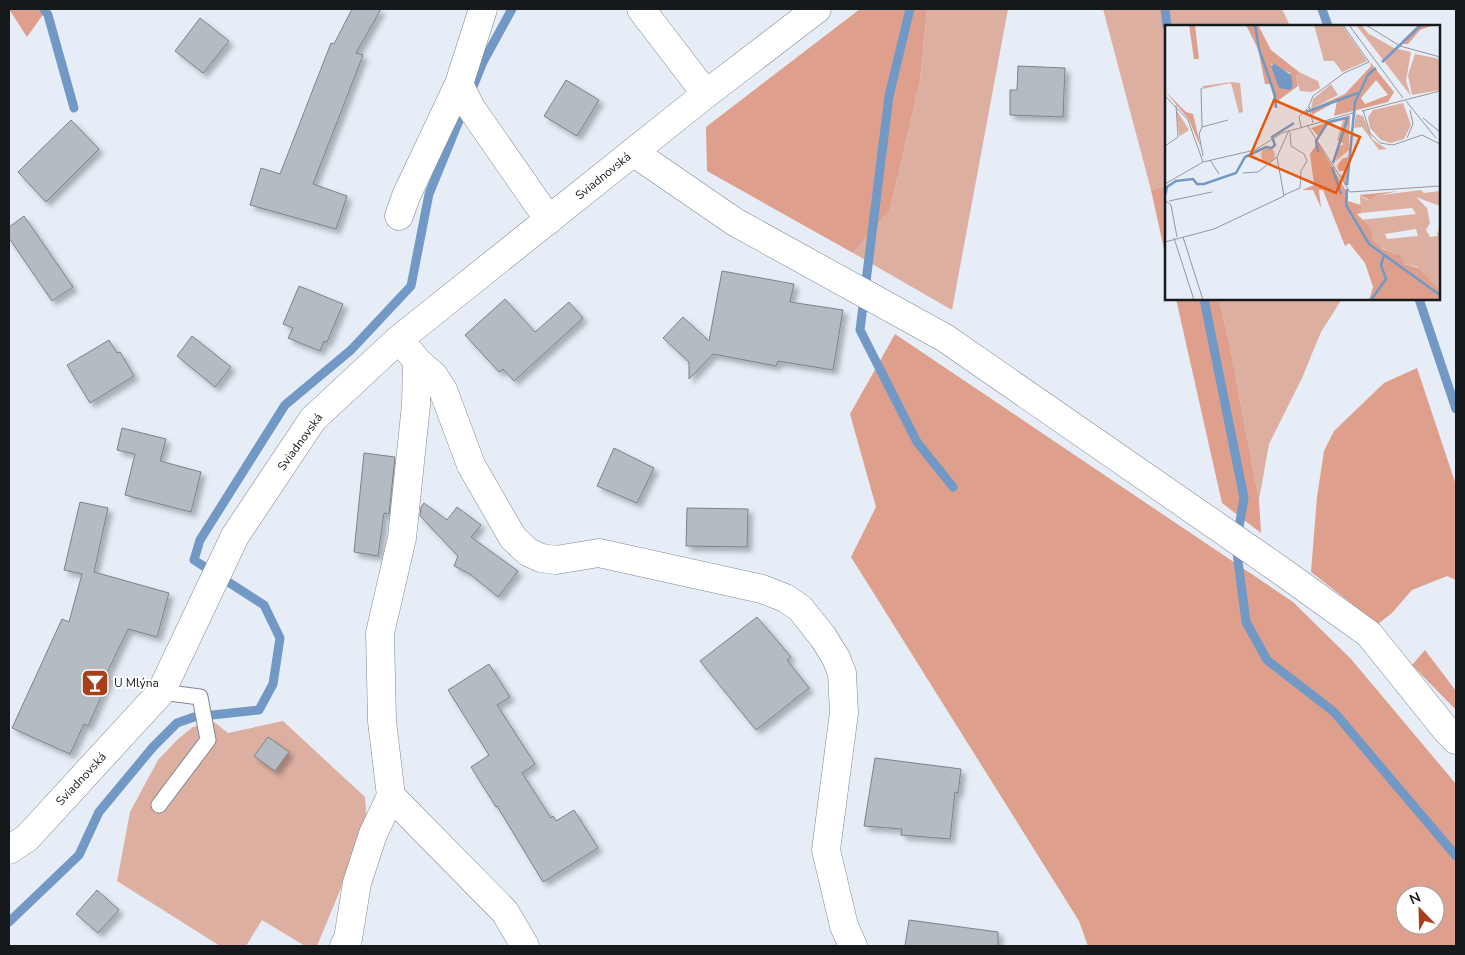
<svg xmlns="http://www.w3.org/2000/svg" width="1465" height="955" font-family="'Nunito Sans',sans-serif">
<defs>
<filter id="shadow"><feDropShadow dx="4.5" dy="4.5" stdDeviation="2.5" flood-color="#0004"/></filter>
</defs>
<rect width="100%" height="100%" fill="#e6edf6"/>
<path fill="#ddafa0" d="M 927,9 L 1008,9 L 952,310 L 853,253 L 890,210 L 920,81 Z
M 1103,9 L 1282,9 L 1290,26 L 1166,26 L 1166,186 L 1151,190 Z
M 1219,299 L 1342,299 L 1321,332 L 1302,378 L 1269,444 L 1259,500 L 1229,342 Z
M 283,721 L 365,797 L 367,825 L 317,946 L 305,946 L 262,920 L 246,946 L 220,946 L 117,881 L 130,812 L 158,760 L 178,739 L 193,727 L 214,722 L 228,733 Z"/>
<path fill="#dea08c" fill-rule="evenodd" d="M 9,9 L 47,9 L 27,37 Z
M 860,9 L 927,9 L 920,81 L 890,210 L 853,253 L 707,171 L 706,127 Z
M 1166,186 L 1166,258 L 1151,190 Z
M 1176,299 L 1219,299 L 1229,342 L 1259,500 L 1261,533 L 1222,503 Z
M 895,334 L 1293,602 L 1351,659 L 1456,784 L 1456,946 L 1088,946 L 1079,921 L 851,557 L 876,507 L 850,414 ZM 1405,895 L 1435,895 L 1435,925 L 1405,925 Z
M 1417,368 L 1456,485 L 1456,580 L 1447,576 L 1412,590 L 1392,613 L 1378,624 L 1311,572 L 1317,497 L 1324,451 L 1334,431 L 1384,383 Z
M 1425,650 L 1456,691 L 1456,710 L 1412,665 Z"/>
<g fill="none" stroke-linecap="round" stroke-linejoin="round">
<path stroke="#7299c5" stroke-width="9" d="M 44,9 L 48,15 L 74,108
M 910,9 L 889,96 L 860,330 L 917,442 L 953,487
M 1165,9 L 1167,26
M 1322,9 L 1328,26
M 470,94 L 483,62 L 512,9
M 1204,299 L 1244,498 L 1236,545 L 1246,622 L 1267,660 L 1334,712 L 1456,856
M 1419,299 L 1456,409
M 9,922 L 79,855 L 99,812 L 153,747 L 177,723 L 194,717 L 259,710 L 273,684 L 280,638 L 264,605 L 194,560 L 200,540 L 285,405 L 351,350 L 411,286 L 429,194 L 465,106"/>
</g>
<path fill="#b4bbc3" stroke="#7c828a" filter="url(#shadow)" d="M 352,9 L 381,9 L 356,53 L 363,55 L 313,184 L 347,196 L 336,229 L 250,205 L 261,168 L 280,174 L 331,43 L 334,44 Z
M 200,18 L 229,41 L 203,73 L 175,51 Z
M 1018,66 L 1065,68 L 1063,117 L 1010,115 L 1010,90 L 1017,90 Z
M 566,80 L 599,100 L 577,136 L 544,116 Z
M 71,120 L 99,149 L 46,202 L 18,172 Z
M 24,216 L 73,287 L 52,301 L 9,238 L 9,227 Z
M 722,271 L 794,284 L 790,302 L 843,310 L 833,370 L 778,361 L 776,366 L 713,354 L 689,379 L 689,362 L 663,338 L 683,317 L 709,341 Z
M 299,286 L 343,304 L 327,342 L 324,341 L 320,351 L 288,338 L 293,328 L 283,324 Z
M 505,299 L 535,332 L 569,302 L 583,318 L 514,381 L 503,369 L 499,372 L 465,335 Z
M 192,336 L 231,367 L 215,387 L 177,356 Z
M 109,340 L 117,353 L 120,352 L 134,376 L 90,403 L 67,365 Z
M 122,428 L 166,439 L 160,461 L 201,472 L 191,512 L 125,495 L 135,454 L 117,450 Z
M 614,448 L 654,468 L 637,503 L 597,486 Z
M 364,453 L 395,457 L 389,514 L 384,513 L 378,556 L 354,552 Z
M 80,502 L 108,508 L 94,572 L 169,593 L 157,637 L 128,629 L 106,675 L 110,677 L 88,726 L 84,724 L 70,754 L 12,728 L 62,619 L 69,622 L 82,574 L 64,570 Z
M 424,503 L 447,520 L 457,507 L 481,525 L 471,537 L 518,571 L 498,597 L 470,574 L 454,566 L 458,556 L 420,516 L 421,507 Z
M 687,508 L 748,509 L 747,547 L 686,546 Z
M 757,617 L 791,657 L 787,660 L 809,688 L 756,730 L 700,661 Z
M 489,664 L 510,697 L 497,705 L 535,764 L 522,773 L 551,818 L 553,816 L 556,821 L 574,810 L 598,848 L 543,882 L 497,806 L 496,807 L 471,767 L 489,755 L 448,690 Z
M 268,737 L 289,752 L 275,771 L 254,756 Z
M 875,758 L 961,769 L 958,793 L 955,792 L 950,839 L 901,835 L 902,829 L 864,826 Z
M 97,890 L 119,910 L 98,933 L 76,914 Z
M 909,920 L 998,932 L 998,946 L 905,946 Z"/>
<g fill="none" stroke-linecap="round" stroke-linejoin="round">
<g stroke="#828890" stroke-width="17">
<path id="lane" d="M 159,805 L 208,740 L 200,697 L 161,692"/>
</g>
<g stroke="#828890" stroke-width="29">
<path id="street" d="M 483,9 L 459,84 L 471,108 L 549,220
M 641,9 L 706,94
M 633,152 L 735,222 L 945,338 L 1280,570 L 1369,634 L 1447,731 L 1456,740
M 399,216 L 406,196 L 459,84
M 409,351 L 417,361 L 416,405 L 402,538 L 380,633 L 382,721 L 391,796 L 505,912 L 525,946
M 417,361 L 434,376 L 443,390 L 471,465 L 513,538 L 528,552 L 541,558 L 556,560 L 599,553 L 762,589 L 785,598 L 800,608 L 823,637 L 836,658 L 842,673 L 844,713 L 826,850 L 844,926 L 853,946
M 344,946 L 348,939 L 357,883 L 373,834 L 391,796"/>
</g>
<g stroke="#828890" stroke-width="29">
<path id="secondary" d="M 9,850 L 27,838 L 161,692 L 235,536 L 313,419 L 398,340 L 706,94 L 817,9"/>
</g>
<use href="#lane" stroke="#fff" stroke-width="15"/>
<use href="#street" stroke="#fff" stroke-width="28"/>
<use href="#secondary" stroke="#fff" stroke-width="28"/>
</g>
<defs>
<g id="bar-square" transform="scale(1.4375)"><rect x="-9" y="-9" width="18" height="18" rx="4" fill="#a63f1c" stroke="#fff"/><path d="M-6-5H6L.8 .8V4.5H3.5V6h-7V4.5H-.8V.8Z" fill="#fff"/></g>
</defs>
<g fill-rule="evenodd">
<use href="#bar-square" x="95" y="683"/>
</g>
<g text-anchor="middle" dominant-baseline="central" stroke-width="4" stroke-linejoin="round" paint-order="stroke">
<g font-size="12" fill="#16191c" stroke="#fff">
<text transform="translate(603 176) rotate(-39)">Sviadnovská</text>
<text transform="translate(300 442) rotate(-54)">Sviadnovská</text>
<text transform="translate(81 779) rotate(-47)">Sviadnovská</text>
</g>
<g font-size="12" fill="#16191c" stroke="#fff" text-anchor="start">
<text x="114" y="683">U Mlýna</text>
</g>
</g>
<g transform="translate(1165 25)">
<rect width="275" height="275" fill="#e6edf6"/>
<path d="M 149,0 L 177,0 L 202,36 L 177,47 L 169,36 L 159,36 ZM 191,0 L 196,0 L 204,9 L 229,23 L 246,27 L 241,56 L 246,71 ZM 250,29 L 275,34 L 275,65 L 247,70 L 243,50 ZM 134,47 L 153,56 L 155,63 L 147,67 L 135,66 L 131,52 ZM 66,57 L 75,58 L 78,87 L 74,88 L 66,58 L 37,64 L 38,61 ZM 166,59 L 173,70 L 146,84 L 148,74 ZM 238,78 L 246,100 L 239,114 L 226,118 L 216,115 L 205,103 L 203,92 L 208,85 ZM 11,84 L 24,105 L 15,111 L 14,110 ZM 191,89 L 198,91 L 208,115 L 222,124 L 214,125 L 197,102 L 189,103 ZM 178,95 L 184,104 L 184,125 L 171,136 L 173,122 L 179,119 L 172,115 ZM96 130a7 7 0 1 1 14 0a7 7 0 1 1-14 0ZM 256,165 L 259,168 L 275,166 L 275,181 L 251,172 L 262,183 L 265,198 L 261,205 L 265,212 L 272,211 L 275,198 L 275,265 L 253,242 L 239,239 L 232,229 L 212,221 L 206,215 L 206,203 L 195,195 L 251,189 L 247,183 L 196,188 L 195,171 L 203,175 L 209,171 ZM 251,204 L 253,211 L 222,214 L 220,209 Z" fill="#ddafa0" fill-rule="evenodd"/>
<path d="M 24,0 L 30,0 L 34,34 L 29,34 ZM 81,0 L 93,0 L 106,25 L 134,47 L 131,52 L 133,61 L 110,78 L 105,59 L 100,59 L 93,24 ZM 106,39 L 125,48 L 128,61 L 114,59 ZM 253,0 L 269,0 L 255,5 L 243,19 L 239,19 L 237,16 ZM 205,37 L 229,67 L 223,77 L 169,91 L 172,76 L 147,90 L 146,84 L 180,69 L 206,41 ZM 211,55 L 223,70 L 200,79 L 196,73 ZM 0,66 L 21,87 L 28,89 L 36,123 L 24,95 ZM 185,90 L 184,115 L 184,104 L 178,95 L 163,99 L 153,111 L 146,103 ZM 153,117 L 183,169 L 183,176 L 196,180 L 196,188 L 192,189 L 206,203 L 207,215 L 218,224 L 235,230 L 239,239 L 254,243 L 275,265 L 275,275 L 204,275 L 208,262 L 200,238 L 184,218 L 180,221 L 158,165 L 154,165 L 156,183 L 148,165 L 137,165 L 149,160 L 145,129 ZM 183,132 L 181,162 L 175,149 L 179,152 L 181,146 L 174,146 L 172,141 L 177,134 ZM 234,166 L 210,171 L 205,175 L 194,170 Z" fill="#dea08c" fill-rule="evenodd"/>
<path d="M 110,39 L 126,50 L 128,61 L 125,65 L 114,63 L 106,41 Z" fill="#7299c5"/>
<path fill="none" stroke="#7299c5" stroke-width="2.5" d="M 90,0 L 94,24 L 110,70 L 111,83M 217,37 L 256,0M 141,87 L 193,68M 153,127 L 151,116 L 163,97 L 181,93M 168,138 L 183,92M 167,142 L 176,169M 182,160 L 190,77 L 203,50 L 211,43M 182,164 L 181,180 L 204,219 L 275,270M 0,170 L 2,162 L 11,156 L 28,154 L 32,159 L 39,159 L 71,148 L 80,132 L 101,122 L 107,123 L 110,120 L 107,112 L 129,98M 206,275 L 221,254 L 216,240 L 219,230"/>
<path fill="none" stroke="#93989f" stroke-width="1" d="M 184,0 L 238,73M 201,0 L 235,21 L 275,32M 36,63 L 37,102M 0,71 L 23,95 L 38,137M 241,76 L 271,113M 198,85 L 205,108 L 215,118 L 228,120 L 257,110 L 275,119M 197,86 L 275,66M 258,93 L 275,107M 148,98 L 144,81 L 148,71 L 179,48 L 204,37 L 178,0M 142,100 L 185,167 L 275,161M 136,102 L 134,92 L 144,82M 242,113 L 248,99 L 245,85M 0,121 L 13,112 L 11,80M 38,131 L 34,109 L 37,102 L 63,95M 45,135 L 54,149M 78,148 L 93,147 L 112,132M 0,159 L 38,137 L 90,125 L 117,108 L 191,87M 119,170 L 135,163 L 136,146 L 142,136 L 139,129 L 126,121 L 125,107M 0,175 L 6,180 L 12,212M 4,176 L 47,167M 18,212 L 38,275M 9,213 L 29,275M 0,217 L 49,204 L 119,171 L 112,132 L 124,105"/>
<path fill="#e8590c" fill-opacity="0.15" stroke="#e8590c" stroke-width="2.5" d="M 109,75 L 195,112 L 171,168 L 85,131 Z"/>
<rect width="275" height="275" fill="none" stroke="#16191c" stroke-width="2.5"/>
</g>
<rect width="1465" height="955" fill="none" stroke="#16191c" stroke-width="20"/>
<g transform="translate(1420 910) rotate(337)"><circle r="24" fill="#ffffff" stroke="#a2a3a4"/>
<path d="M0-4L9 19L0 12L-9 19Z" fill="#a63f1c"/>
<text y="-8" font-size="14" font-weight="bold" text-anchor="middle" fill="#16191c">N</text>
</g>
</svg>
